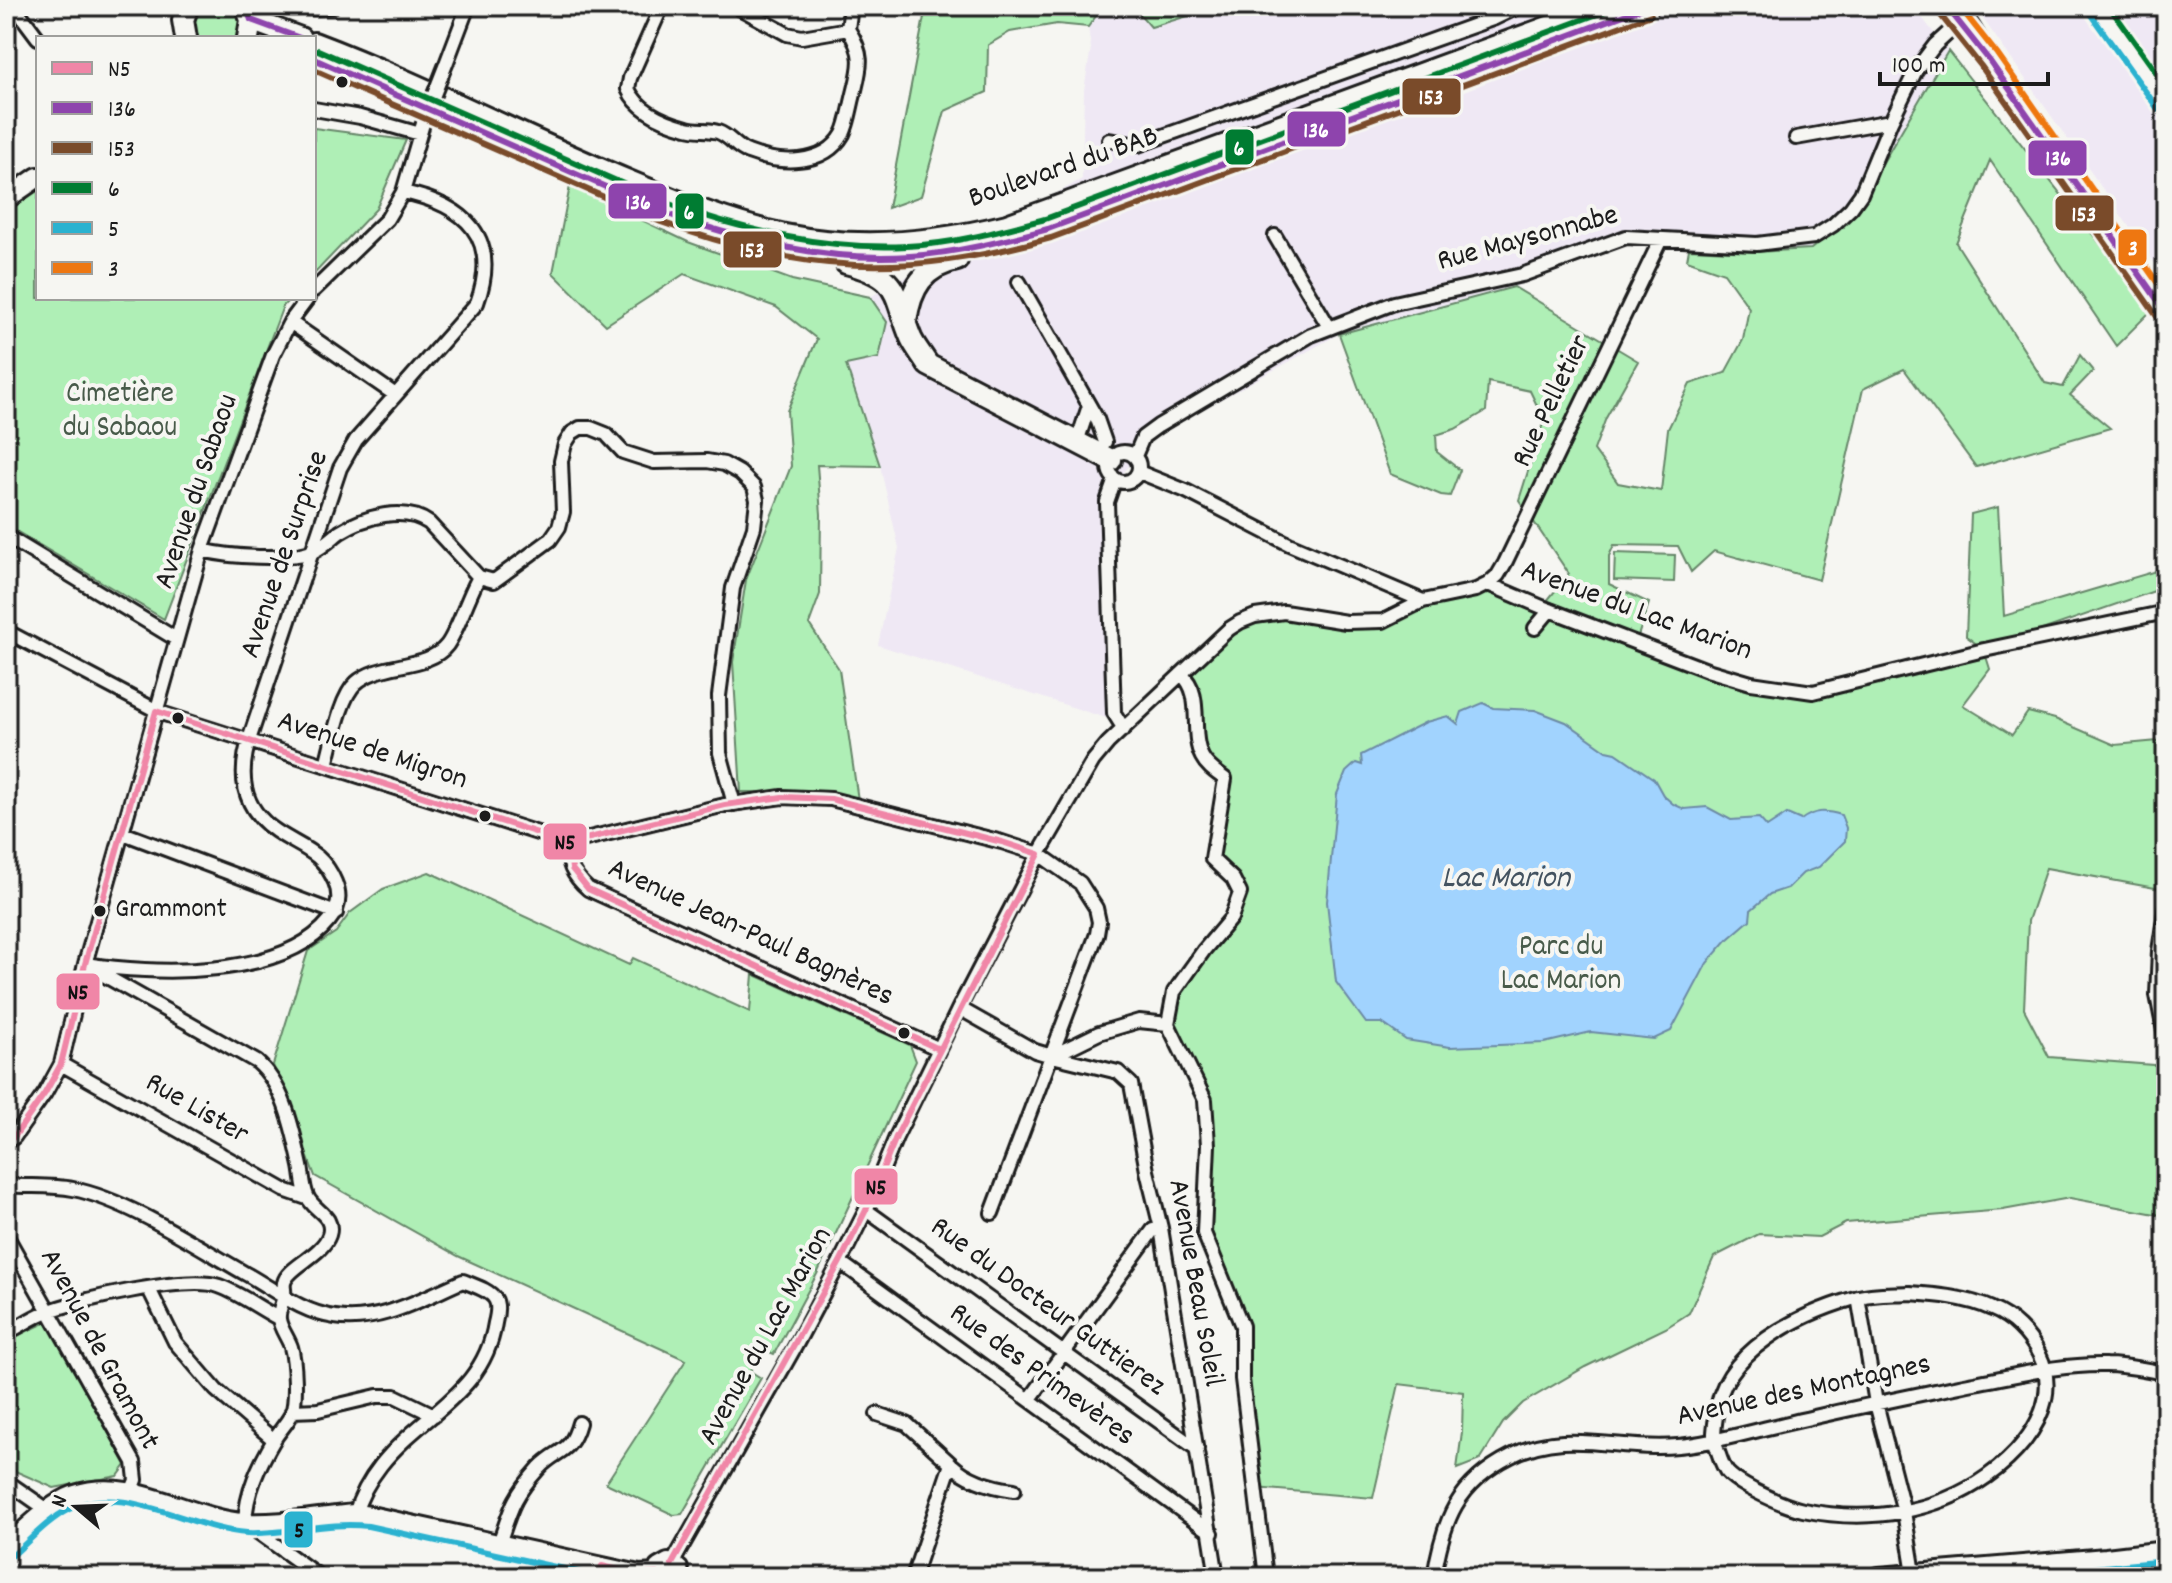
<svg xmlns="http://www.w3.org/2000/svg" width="2172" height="1583" font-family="Dekko,sans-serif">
<rect width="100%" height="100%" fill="#f6f6f2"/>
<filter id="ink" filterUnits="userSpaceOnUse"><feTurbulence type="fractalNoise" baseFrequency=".0125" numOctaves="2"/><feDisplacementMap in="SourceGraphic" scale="16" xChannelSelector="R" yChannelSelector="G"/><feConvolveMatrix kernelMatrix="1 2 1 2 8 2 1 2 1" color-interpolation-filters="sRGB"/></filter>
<g filter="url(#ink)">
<path fill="#efe8f4" d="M 1133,6 L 1151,27 L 1221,6 L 1913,6 L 1948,51 L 1851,217 L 1811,249 L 1753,252 L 1689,249 L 1636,241 L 1514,287 L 1339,334 L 1153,437 L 1102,499 L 1106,718 L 878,645 L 899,548 L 880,466 L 846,365 L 879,358 L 887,322 L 870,297 L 1082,179 L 1084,90 L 1091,48 L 1088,27 L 1099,12 Z
M 1974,6 L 2166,6 L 2166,279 Z
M 2166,1563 L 2166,1577 L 2042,1577 Z"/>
<path fill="#afefb6" stroke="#668669" stroke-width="2" d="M 202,6 L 233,6 L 241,21 L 237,38 L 198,38 L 194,21 Z
M 926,6 L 1221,6 L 1151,27 L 1133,6 L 1099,12 L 1088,27 L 1057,24 L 1010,32 L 988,45 L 987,92 L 945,111 L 921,196 L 888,208 Z
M 1948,51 L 2152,310 L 2116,346 L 1990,160 L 1956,243 L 2045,383 L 2063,387 L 2080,355 L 2093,371 L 2070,395 L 2110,428 L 1976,467 L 1904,369 L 1863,389 L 1819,580 L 1714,551 L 1691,572 L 1678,546 L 1614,545 L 1609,556 L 1609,584 L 1649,603 L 1636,642 L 1707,670 L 1813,692 L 1983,649 L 1966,636 L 1971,514 L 1998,507 L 2004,616 L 2166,568 L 2166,587 L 1984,650 L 1990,669 L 1963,705 L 2012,735 L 2028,712 L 2055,719 L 2115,745 L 2158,741 L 2166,730 L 2166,890 L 2046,868 L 2028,921 L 2024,1009 L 2049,1057 L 2166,1066 L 2166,1216 L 2070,1198 L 2003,1210 L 1846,1223 L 1819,1237 L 1759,1234 L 1714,1257 L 1689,1313 L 1666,1328 L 1585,1367 L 1523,1403 L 1503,1423 L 1480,1460 L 1457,1469 L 1462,1432 L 1463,1392 L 1399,1384 L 1373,1498 L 1255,1488 L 1242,1326 L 1204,1233 L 1205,1101 L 1168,1024 L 1174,992 L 1240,893 L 1212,859 L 1225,780 L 1201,756 L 1193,691 L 1181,674 L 1255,616 L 1365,623 L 1488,584 L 1542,607 L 1569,574 L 1519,500 L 1544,420 L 1530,391 L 1488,382 L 1486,411 L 1455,429 L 1436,435 L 1437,452 L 1460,470 L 1450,496 L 1441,495 L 1390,474 L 1339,334 L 1514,287 L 1638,361 L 1606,418 L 1594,450 L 1618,483 L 1661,491 L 1668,429 L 1690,384 L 1725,373 L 1743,340 L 1749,308 L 1724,273 L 1687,260 L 1689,249 L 1753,252 L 1811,249 L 1851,217 Z
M 314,128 L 406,140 L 376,209 L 314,274 Z
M 570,186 L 688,242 L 792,280 L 870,297 L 887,322 L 879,358 L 846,365 L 880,466 L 817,465 L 821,514 L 820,594 L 809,624 L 839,669 L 858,800 L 811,792 L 741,792 L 733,662 L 746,580 L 791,466 L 787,411 L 817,339 L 776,307 L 684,274 L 606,325 L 553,273 Z
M 38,189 L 38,298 L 291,298 L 283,306 L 164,619 L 6,525 L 6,211 Z
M 1615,553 L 1675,555 L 1674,582 L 1614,580 Z
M 429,872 L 629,965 L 633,958 L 750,1012 L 753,974 L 910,1045 L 916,1061 L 817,1274 L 774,1354 L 762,1349 L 750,1371 L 761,1378 L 682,1514 L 674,1515 L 606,1483 L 686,1360 L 458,1256 L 315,1176 L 273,1065 L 308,951 L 336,932 L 350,913 L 383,889 Z
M 47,1322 L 126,1465 L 118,1476 L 54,1488 L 6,1467 L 6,1341 Z"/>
<path fill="#a1d3fe" stroke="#6c8aa4" stroke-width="2" d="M 1483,703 L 1493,708 L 1535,710 L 1566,722 L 1607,751 L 1616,753 L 1654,779 L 1663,795 L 1673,804 L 1684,809 L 1707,807 L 1731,820 L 1759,818 L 1767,827 L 1787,814 L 1801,820 C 1814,810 1825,810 1841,815 L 1846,828 L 1845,841 L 1819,867 L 1803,873 L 1788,888 L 1770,894 L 1758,904 L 1751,910 L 1750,920 L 1728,939 L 1707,963 L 1671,1031 L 1654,1039 L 1591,1032 L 1544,1043 L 1450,1047 L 1406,1040 L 1382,1023 L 1366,1023 L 1336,982 L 1327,902 L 1337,794 L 1346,772 L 1356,763 L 1362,765 L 1361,755 L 1426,722 L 1448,716 L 1458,724 L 1462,712 Z"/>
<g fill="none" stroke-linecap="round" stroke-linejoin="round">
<g stroke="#1c1c1c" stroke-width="18">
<path id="street" d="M 14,6 L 38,38
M 298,6 L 315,8 L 333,6
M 662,6 L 630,78 L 628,89 C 638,111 664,122 687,128 C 697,131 708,129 718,132 C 730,136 736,148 748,152 C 778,164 824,167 843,134 C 848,124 850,110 853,98 C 860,68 866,57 848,29 L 851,6
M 736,6 L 787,34 L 802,37 L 848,29
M 2097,6 L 2166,103
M 446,64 L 468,6
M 314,109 L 360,117 L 420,134
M 1796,138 L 1891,121
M 1109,140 L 1138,145 L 1495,18 L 1520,6
M 1275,236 L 1329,327
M 1019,282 L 1097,419 L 1105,442
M 314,290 L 387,219 L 403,192 L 424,120
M 290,322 L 394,394
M 1085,447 L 1079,436 L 1089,406
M1109 467a15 15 0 1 1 30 0a15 15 0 1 1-30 0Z
M 1135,456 L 1143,437 L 1158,426 L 1311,335 L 1394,303 L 1522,275 L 1626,237 L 1757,244 L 1814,237 L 1833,225 L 1851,208 L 1861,194 L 1891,121 L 1916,70 L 1935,45 L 1959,23
M 1139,472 L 1186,491 L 1289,544 L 1423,601
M 1115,479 L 1107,502 L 1114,713 L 1124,729
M 6,536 L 176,639
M 202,550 C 229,557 288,561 314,551 C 323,547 332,538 340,532 C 364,517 404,505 429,523 L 479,577 L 494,581 L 550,540 L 559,527 L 563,512 L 561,461 L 565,444 L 572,433 L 580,428 L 591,428 L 606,434 L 623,452 L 654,462 L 707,461 L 724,464 L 740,473 L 754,487 L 757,500 L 754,527 L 733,588 L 719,696 L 720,753 L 734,804
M 1488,584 L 1498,575 L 1505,563 L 1660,241
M 1535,628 L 1550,610
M 6,631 L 161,713 L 569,843 L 725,805 L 782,797 L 831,799 L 1002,842 L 1039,854 L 1080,883 L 1096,908 L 1099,922 L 1097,934 L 992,1213
M 326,765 C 332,744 340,697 356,683 C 380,661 428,670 447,645 C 458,630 468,596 479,577
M 123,833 L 336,913
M 569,843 C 566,863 573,876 588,889 L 939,1049
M 2166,906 L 2159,951 L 2157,995 L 2166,1041
M 85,964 C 153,975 282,979 329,921 C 339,909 341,896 335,882 C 322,851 301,848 276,831 C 240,807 238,772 251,734 L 340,468 L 356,440 L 477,303 C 501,237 465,205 403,192
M 93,969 L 257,1062 C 285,1086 293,1131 301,1166 C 303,1175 303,1187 307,1196 C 313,1211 335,1215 329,1235 C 322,1256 287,1267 284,1283 C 283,1287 285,1291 284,1295 C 283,1303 278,1311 279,1319 C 280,1328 288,1338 291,1347 C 295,1361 297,1399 292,1413 C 288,1422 280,1430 275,1438 C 259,1465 246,1492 245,1523 L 320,1577
M 959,1008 L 1035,1051 L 1052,1056 L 1099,1033 L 1139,1021 L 1168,1024
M 1168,1024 L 1205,1100 L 1208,1145 L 1204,1233 L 1242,1326 L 1242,1379 L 1266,1577
M 1168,1024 L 1174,992 L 1204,950 L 1231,918 L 1240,893 L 1233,879 L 1212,859 L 1225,779 C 1217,773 1207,767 1202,757 C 1189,732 1205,694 1181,674
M 1052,1056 L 1118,1072 L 1131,1084 L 1147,1171 L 1161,1228 L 1217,1577
M 61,1064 L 284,1190 L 307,1198
M 6,1142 L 14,1137 L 45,1093 L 61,1064 L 85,964 L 202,550 L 273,355 L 290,322 L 308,298
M 6,1185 C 28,1187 52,1185 73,1189 C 129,1200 198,1247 248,1275 C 276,1291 303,1313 335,1317 C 380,1324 423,1298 463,1281 C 472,1285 490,1290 495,1299 C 499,1305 497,1315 495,1323 C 484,1394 421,1414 381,1465 C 370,1479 360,1497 355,1514
M 866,1210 L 1197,1449
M 6,1235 L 134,1462 L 136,1480 L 131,1492
M 840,1262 L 1212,1533
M 149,1289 L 175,1342 L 216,1390 L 274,1440
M 1909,1293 C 1937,1295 1966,1297 1992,1309 C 2012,1317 2029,1334 2039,1354 C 2070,1416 1999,1478 1946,1499 C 1900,1517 1852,1520 1803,1510 C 1784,1506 1742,1487 1728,1473 C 1722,1467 1719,1454 1716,1446 C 1712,1436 1715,1426 1716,1416 C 1721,1351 1800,1314 1855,1298 C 1872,1293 1892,1294 1909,1293 Z
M 1858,1297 L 1876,1403 L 1904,1512 L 1914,1573
M 6,1333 C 19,1327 31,1318 44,1313 C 76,1300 188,1275 219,1286 C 239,1293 259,1308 278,1318
M 1030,1399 L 1153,1230 L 1161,1228
M 292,1411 L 318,1410 L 377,1396 L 395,1396 L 434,1415
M 877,1414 L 907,1424 L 951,1464 L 913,1577
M 951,1464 C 968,1480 991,1487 1014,1490
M 6,1481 L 49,1511
M 499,1544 C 511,1508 513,1497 539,1468 C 558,1448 570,1455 579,1423
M 672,1564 L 796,1345 L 840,1262 L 866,1210 L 896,1137 L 959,1008 L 1039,854 L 1093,761 L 1108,743 L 1195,661 L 1229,629 L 1240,622 L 1255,616 L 1284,612 L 1346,622 L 1383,621 L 1423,601 L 1476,590 L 1488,584 L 1542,607 L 1707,670 L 1751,683 L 1813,692 L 1984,650 L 2166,612
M 1434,1577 C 1443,1520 1457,1483 1511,1456 C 1566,1427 1619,1452 1678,1446 C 1713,1443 1749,1432 1784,1424 C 1847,1409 1911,1396 1974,1383 C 2018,1375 2061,1364 2106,1365 C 2126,1365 2146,1370 2166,1373"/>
</g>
<g stroke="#1c1c1c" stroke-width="24">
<path id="secondary" d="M 6,199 L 38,177
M 6,1547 C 26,1530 50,1504 75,1495 C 132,1476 188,1519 244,1523 C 280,1525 319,1517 355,1514 L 370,1516 L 639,1575 L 657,1574
M 657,1577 L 659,1568 L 668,1563 L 678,1569 L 680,1577
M 1879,1577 L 2106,1558 L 2166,1551"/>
</g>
<g stroke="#1c1c1c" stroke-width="26">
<path id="primary" d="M 246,6 L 251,20 L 248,38
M 1955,6 L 1989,60 L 2166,312
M 251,20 L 300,38
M 186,38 L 183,20 L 188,6
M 314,43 C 422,84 524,138 631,182 C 681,203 731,224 785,235 C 859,250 935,243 1007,225 L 1606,6
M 314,59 L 665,213 C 756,247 849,267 947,252 C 981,247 1014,238 1048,229 L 1648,6
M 846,263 C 902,278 892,292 911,338 C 915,347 923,356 928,365 L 1111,460
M 906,321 C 911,288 923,267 957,260"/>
</g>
<use href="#street" stroke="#f6f6f2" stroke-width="12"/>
<use href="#secondary" stroke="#f6f6f2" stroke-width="18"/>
<use href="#primary" stroke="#f6f6f2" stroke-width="20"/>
<g stroke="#1c1c1c" stroke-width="18" stroke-linecap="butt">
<path id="street-bridge" d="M 424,120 L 446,64"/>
</g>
<use href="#street-bridge" stroke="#f6f6f2" stroke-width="12"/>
<g stroke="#f6f6f2" stroke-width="12">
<path id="bus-1" d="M 156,711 L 569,843 L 725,805 L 782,797 L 831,799 L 1002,842 L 1039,854 L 896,1137 L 866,1210 L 840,1262 L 672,1564
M 569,843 L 572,869 L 588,889 L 939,1049
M 6,1142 L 14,1137 L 45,1093 L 61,1064 L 85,964 L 156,711
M 598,1577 L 602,1566 L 639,1575 L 657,1574"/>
</g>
<g stroke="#f6f6f2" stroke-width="12">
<path id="bus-2" d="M 246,6 L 251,20 L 300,38
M 1946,6 L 1989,60 L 2166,312
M 314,59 L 665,213 C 744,241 826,262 910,256 C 957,253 1003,241 1048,229 L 1648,6"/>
</g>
<g stroke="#f6f6f2" stroke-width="12">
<path id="bus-3" d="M 1938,12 L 1981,66 L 2158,318
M 314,70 L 661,222 C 806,274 903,279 1051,238 L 1651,15"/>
</g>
<g stroke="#f6f6f2" stroke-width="12">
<path id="bus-4" d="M 2109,6 L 2166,86
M 318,50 L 669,204 C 746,231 825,250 907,246 C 954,244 1000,231 1045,219 L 1619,6"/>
</g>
<g stroke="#f6f6f2" stroke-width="12">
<path id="bus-5" d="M 2089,12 L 2158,109
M 13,1555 C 31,1539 48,1520 69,1509 C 123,1481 191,1530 247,1533 C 287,1535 328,1521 368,1526 L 601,1577
M 1999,1577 L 2166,1561"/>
</g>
<g stroke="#f6f6f2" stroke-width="12">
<path id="bus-6" d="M 1959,6 L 1997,54 L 2166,295"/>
</g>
<use href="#bus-1" stroke="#f086a7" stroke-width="6"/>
<use href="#bus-2" stroke="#8e44ad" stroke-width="6"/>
<use href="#bus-3" stroke="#7a4b2a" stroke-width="6"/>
<use href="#bus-4" stroke="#007c32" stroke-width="6"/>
<use href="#bus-5" stroke="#2ab2d0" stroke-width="6"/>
<use href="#bus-6" stroke="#e71" stroke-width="6"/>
</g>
</g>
<g fill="#1c1c1c" stroke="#f6f6f2" stroke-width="3">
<circle cx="342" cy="82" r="7"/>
<circle cx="178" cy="718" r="7"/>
<circle cx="485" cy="816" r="7"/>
<circle cx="100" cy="911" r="7"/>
<circle cx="904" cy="1033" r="7"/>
</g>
<g text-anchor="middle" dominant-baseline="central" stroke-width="8" stroke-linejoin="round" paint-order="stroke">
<g font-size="28" fill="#1c1c1c" stroke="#f6f6f2" text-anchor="start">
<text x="115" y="911">Grammont</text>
</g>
<g font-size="30" fill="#1c1c1c" stroke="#f6f6f2">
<text transform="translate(1064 169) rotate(-19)">Boulevard du BAB</text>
<text transform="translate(1528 240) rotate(-15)">Rue Maysonnabe</text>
<text transform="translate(1553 402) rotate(-64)">Rue Pelletier</text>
<text transform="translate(198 492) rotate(-71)">Avenue du Sabaou</text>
<text transform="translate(286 555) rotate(-71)">Avenue de Surprise</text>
<text transform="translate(1636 612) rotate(20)">Avenue du Lac Marion</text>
<text transform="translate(372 752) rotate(18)">Avenue de Migron</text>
<text transform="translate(750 934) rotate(25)">Avenue Jean-Paul Bagnères</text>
<text transform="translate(196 1110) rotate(30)">Rue Lister</text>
<text transform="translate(1194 1283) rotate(80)">Avenue Beau Soleil</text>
<text transform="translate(1047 1308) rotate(36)">Rue du Docteur Guttierez</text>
<text transform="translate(767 1337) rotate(-61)">Avenue du Lac Marion</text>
<text transform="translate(98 1350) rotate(62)">Avenue de Gramont</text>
<text transform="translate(1041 1376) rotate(36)">Rue des Primevères</text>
<text transform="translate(1804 1392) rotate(-12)">Avenue des Montagnes</text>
</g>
<g font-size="30" fill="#485b4a" stroke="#f6f6f2">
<text x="120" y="395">Cimetière<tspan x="120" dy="34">du Sabaou</tspan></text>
<text x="1561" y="948">Parc du<tspan x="1561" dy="34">Lac Marion</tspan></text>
</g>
<g font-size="32" font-style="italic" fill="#445360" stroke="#f6f6f2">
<text x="1506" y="880">Lac Marion</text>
</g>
</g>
<g stroke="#f6f6f2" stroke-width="3">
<rect x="1401" y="77" width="61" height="39" rx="8" fill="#7a4b2a"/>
<rect x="1286" y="110" width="61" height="38" rx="8" fill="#8e44ad"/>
<rect x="1224" y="128" width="31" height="38" rx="8" fill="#007c32"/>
<rect x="2027" y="139" width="61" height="38" rx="8" fill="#8e44ad"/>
<rect x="607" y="182" width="61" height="38" rx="8" fill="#8e44ad"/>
<rect x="674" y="192" width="31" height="38" rx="8" fill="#007c32"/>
<rect x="2054" y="194" width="61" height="38" rx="8" fill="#7a4b2a"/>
<rect x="2117" y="228" width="31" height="39" rx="8" fill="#e71"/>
<rect x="722" y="230" width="61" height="39" rx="8" fill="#7a4b2a"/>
<rect x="542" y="822" width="46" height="39" rx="8" fill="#f086a7"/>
<rect x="55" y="972" width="46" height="39" rx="8" fill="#f086a7"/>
<rect x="853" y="1167" width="46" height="39" rx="8" fill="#f086a7"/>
<rect x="283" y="1510" width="31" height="39" rx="8" fill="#2ab2d0"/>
</g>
<g font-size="22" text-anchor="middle" font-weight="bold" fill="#fff">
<text x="1431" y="104">153</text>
<text x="1316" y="137">136</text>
<text x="1239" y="155">6</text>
<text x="2058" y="165">136</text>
<text x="638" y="209">136</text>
<text x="689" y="219">6</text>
<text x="2084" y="221">153</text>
<text x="2133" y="255">3</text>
<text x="752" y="257">153</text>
</g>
<g font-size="22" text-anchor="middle" font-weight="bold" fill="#111">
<text x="565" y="849">N5</text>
<text x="78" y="999">N5</text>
<text x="876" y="1194">N5</text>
<text x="299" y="1537">5</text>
</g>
<rect width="2172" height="1583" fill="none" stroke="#f6f6f2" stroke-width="32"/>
<rect x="16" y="16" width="2140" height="1551" fill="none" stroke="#1c1c1c" stroke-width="3" filter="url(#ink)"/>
<rect x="36" y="36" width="280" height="264" fill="#f6f6f2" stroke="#9f9f9c" stroke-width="2"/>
<rect x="52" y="62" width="40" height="12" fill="#f086a7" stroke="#9f9f9c" stroke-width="2"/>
<text x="108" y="76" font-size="24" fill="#1c1c1c">N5</text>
<rect x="52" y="102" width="40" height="12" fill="#8e44ad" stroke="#9f9f9c" stroke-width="2"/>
<text x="108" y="116" font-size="24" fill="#1c1c1c">136</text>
<rect x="52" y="142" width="40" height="12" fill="#7a4b2a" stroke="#9f9f9c" stroke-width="2"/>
<text x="108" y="156" font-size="24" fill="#1c1c1c">153</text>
<rect x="52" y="182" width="40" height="12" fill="#007c32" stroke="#9f9f9c" stroke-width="2"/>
<text x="108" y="196" font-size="24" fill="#1c1c1c">6</text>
<rect x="52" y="222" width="40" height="12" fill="#2ab2d0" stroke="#9f9f9c" stroke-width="2"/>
<text x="108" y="236" font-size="24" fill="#1c1c1c">5</text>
<rect x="52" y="262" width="40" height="12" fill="#ee7711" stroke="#9f9f9c" stroke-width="2"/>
<text x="108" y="276" font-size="24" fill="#1c1c1c">3</text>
<g transform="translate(76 1507) rotate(289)" stroke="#f6f6f2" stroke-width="6" paint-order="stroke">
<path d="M0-6L14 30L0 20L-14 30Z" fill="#1c1c1c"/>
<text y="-12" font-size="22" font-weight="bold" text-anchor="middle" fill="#1c1c1c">N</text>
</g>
<path d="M1880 72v12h168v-12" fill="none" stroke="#1c1c1c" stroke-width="4"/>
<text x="1892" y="72" font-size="24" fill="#1c1c1c" stroke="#f6f6f2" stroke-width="6" paint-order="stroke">100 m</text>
</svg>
